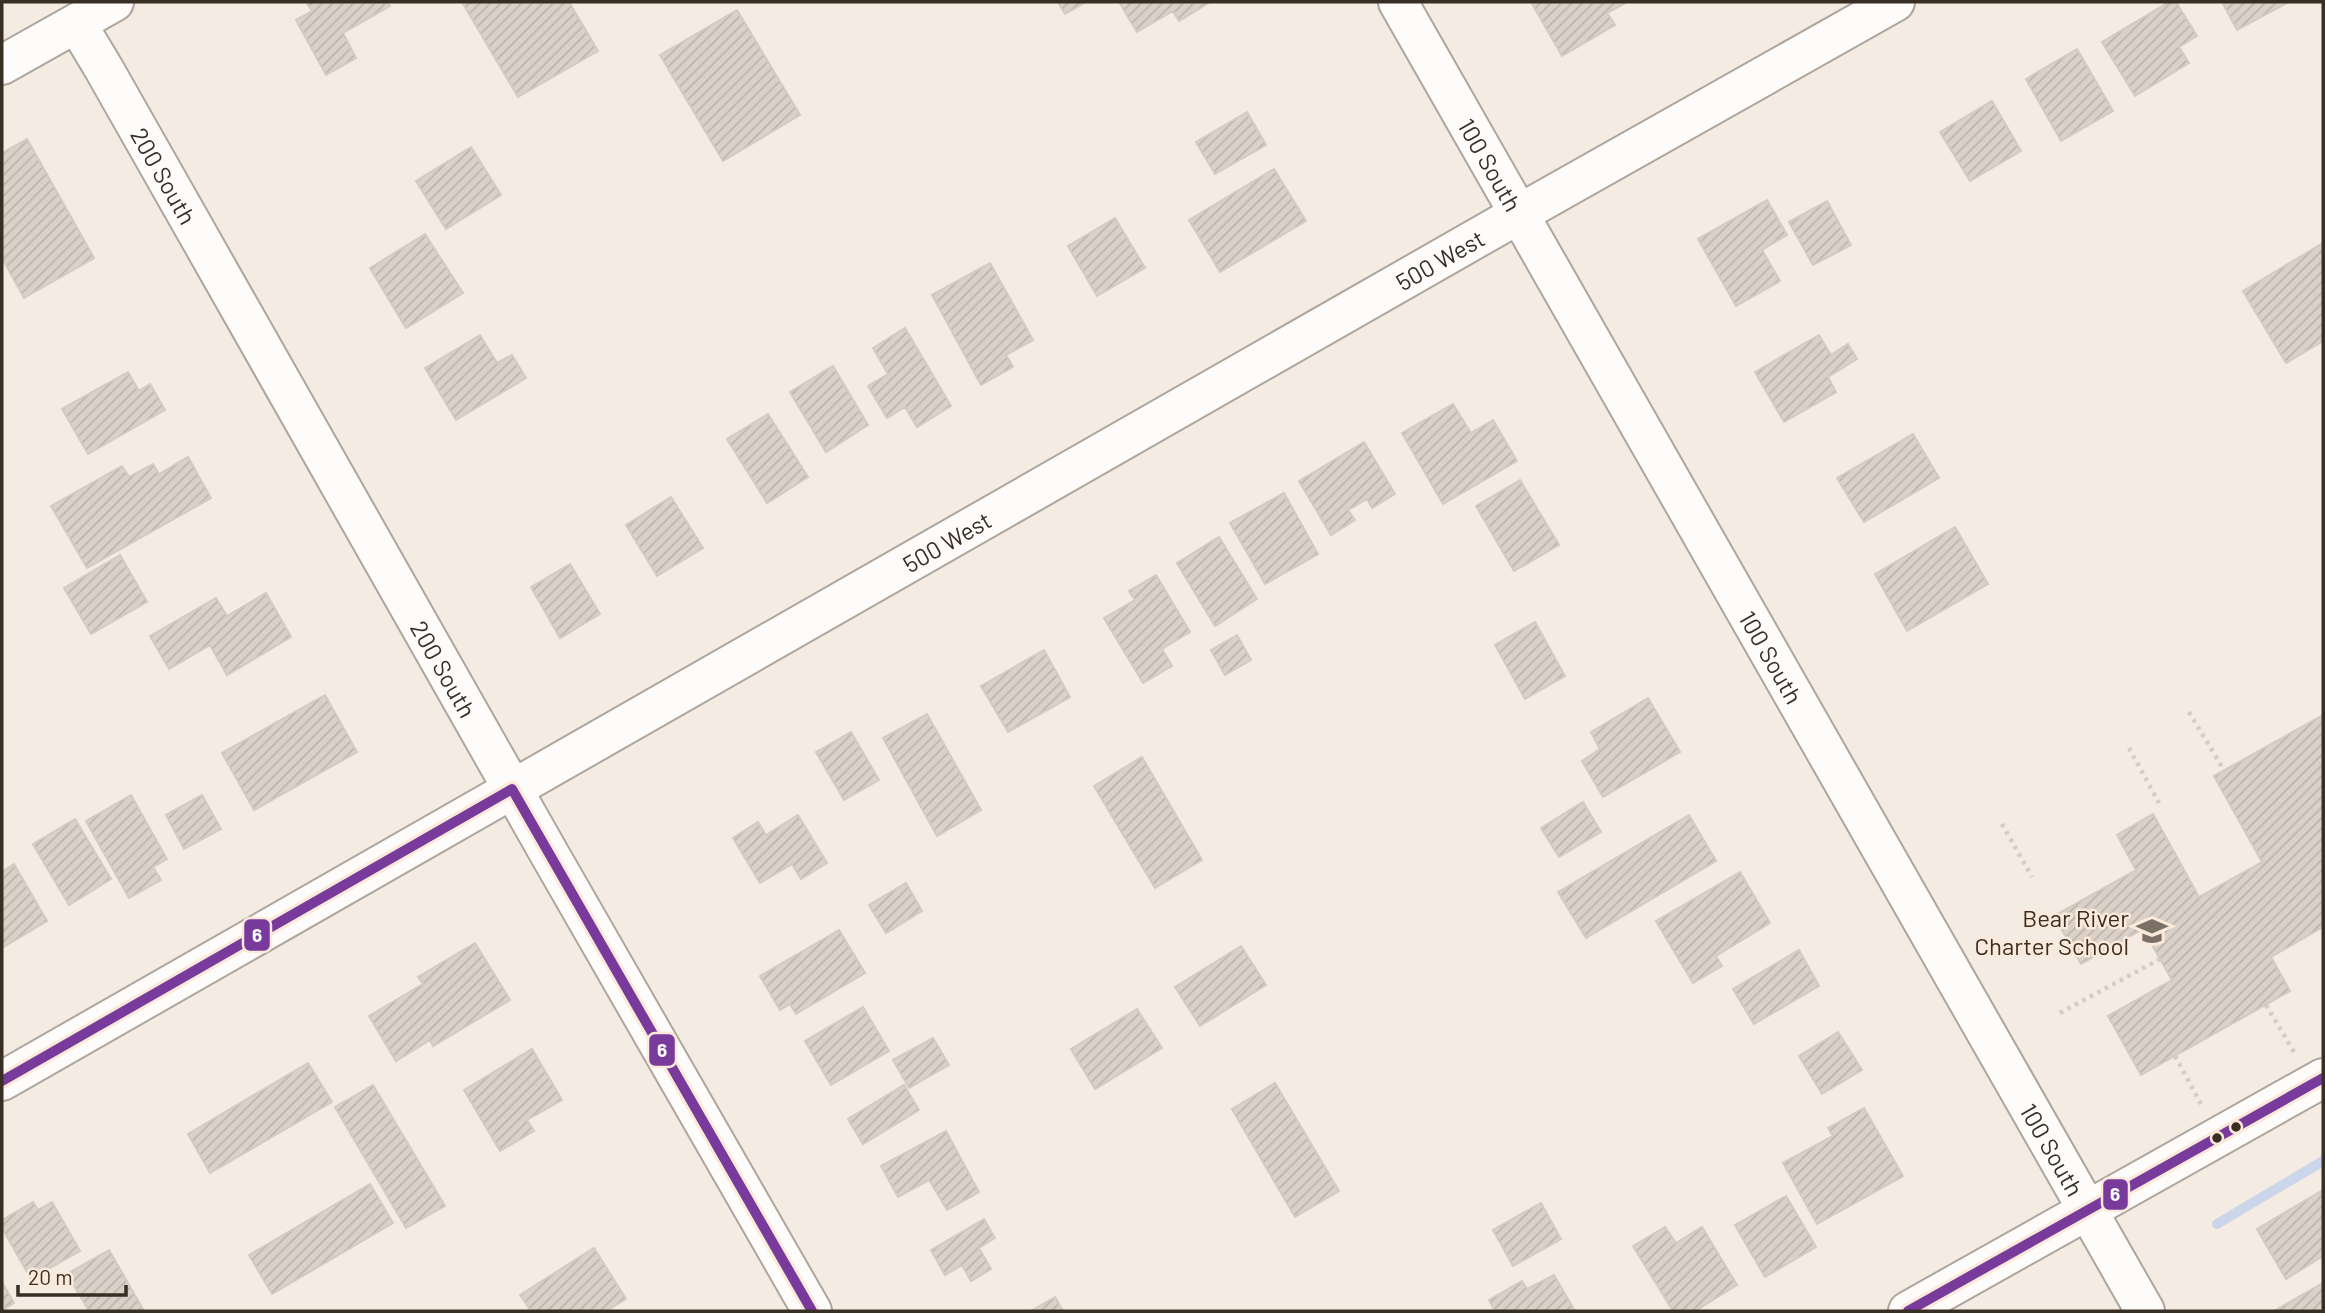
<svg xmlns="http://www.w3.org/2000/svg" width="2325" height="1313" font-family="Barlow,sans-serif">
<defs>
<pattern id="building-hatch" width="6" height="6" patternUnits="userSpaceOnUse" patternTransform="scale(1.75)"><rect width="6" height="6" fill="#dbd1c8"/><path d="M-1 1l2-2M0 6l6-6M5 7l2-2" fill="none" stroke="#bdb4ac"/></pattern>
</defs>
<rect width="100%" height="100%" fill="#f4ebe2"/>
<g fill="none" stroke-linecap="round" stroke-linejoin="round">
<path stroke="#cbd6eb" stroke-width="10" d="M 2217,1224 L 2323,1161"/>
</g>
<path fill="url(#building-hatch)" stroke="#d3cac1" stroke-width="2" d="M 306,2 L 387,2 L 390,6 L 343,33 L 356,58 L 326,75 L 296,20 L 312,11 Z
M 462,2 L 569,2 L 598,51 L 518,97 Z
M 1058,2 L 1086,2 L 1065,14 Z
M 1119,2 L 1210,2 L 1179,21 L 1173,11 L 1137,32 Z
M 1531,2 L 1627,2 L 1607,13 L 1615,25 L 1562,56 Z
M 2169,2 L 2176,2 L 2197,36 L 2179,47 L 2189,63 L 2135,96 L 2102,42 Z
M 2222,2 L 2287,2 L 2287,3 L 2237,30 Z
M 737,10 L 800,115 L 723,161 L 660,55 Z
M 2077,49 L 2113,111 L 2061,141 L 2026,79 Z
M 1992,101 L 2021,151 L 1970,181 L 1940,132 Z
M 1247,112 L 1266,145 L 1215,174 L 1196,142 Z
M 27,139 L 94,258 L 24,298 L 2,258 L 2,153 Z
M 471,147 L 501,195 L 446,229 L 416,181 Z
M 1274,169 L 1306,221 L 1220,272 L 1189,220 Z
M 1767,200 L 1787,235 L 1762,250 L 1780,281 L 1736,306 L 1698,239 Z
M 1827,201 L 1851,245 L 1813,265 L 1789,222 Z
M 1115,218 L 1145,268 L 1097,296 L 1068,246 Z
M 425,234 L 463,293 L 406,328 L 370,268 Z
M 2323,243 L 2323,341 L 2286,363 L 2243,291 Z
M 990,263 L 1033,340 L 1006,355 L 1013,367 L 981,385 L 932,295 Z
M 905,328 L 951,406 L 917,427 L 905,407 L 887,418 L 868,386 L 888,374 L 873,348 Z
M 480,335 L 497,363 L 512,355 L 526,378 L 456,420 L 425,368 Z
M 1819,335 L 1831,355 L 1848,344 L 1857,359 L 1828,377 L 1836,392 L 1784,422 L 1755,372 Z
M 833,366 L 868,425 L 826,452 L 790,392 Z
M 128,372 L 139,391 L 150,384 L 165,410 L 88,454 L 62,409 Z
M 1453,404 L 1471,433 L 1493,420 L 1517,461 L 1443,504 L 1402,433 Z
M 768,414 L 808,477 L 767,503 L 727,439 Z
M 1913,434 L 1939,478 L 1864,522 L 1837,478 Z
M 1364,442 L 1395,494 L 1372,508 L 1367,499 L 1348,510 L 1355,520 L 1331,535 L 1299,481 Z
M 188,457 L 211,498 L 87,568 L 51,506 L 122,466 L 129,477 L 153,464 L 159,474 Z
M 1520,480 L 1559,545 L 1514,571 L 1476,506 Z
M 1284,493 L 1318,554 L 1265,584 L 1230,523 Z
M 671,497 L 703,548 L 657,576 L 626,525 Z
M 1955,527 L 1988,584 L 1907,631 L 1875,574 Z
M 1219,537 L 1257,599 L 1215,626 L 1177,563 Z
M 120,555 L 147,602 L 91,634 L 64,588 Z
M 570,564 L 600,614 L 560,638 L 531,587 Z
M 1156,575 L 1190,632 L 1162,649 L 1172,666 L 1143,683 L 1104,618 L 1135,600 L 1129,591 Z
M 266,593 L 291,637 L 227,675 L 210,645 L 169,669 L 150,636 L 216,598 L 227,616 Z
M 1535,622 L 1565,676 L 1525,699 L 1495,645 Z
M 1237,635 L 1251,660 L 1225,675 L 1211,650 Z
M 1044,650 L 1070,697 L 1008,732 L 981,686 Z
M 325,695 L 357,752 L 254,810 L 222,753 Z
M 1648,698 L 1680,752 L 1603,797 L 1582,761 L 1600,749 L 1591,732 Z
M 927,714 L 981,810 L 937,836 L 883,738 Z
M 2323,715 L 2323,927 L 2271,957 L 2290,991 L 2141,1075 L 2108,1016 L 2172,980 L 2143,929 L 2081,964 L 2054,916 L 2136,870 L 2117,835 L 2153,814 L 2199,897 L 2262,862 L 2214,776 Z
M 851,732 L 879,780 L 844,800 L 816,752 Z
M 1142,757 L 1202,860 L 1155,888 L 1094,786 Z
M 131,795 L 167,859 L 153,867 L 161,880 L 129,898 L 86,821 Z
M 202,795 L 221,829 L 184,849 L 166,815 Z
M 1583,802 L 1601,832 L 1559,857 L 1541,828 Z
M 798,815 L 827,863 L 801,879 L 792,864 L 760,883 L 733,838 L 758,822 L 766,835 Z
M 1689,815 L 1716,861 L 1586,938 L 1558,892 Z
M 75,819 L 111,879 L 69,905 L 33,844 Z
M 14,864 L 47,921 L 2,948 L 2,872 Z
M 1740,872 L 1770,923 L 1716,956 L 1722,966 L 1693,983 L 1656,921 Z
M 906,883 L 922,911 L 886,933 L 869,905 Z
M 839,930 L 865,973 L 796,1014 L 790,1004 L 780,1010 L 760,976 Z
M 475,943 L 510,1000 L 433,1046 L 430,1040 L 396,1061 L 369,1016 L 423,984 L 418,977 Z
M 1241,946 L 1266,985 L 1200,1026 L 1175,987 Z
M 1799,950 L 1819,986 L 1754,1024 L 1733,989 Z
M 863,1007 L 889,1051 L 831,1085 L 805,1041 Z
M 1137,1009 L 1162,1048 L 1095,1089 L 1071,1049 Z
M 1838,1032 L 1862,1070 L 1822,1094 L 1799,1056 Z
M 933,1038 L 949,1065 L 909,1088 L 893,1060 Z
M 532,1049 L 562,1100 L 527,1120 L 534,1131 L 500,1151 L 464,1090 Z
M 308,1063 L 332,1102 L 210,1173 L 188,1134 Z
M 1275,1083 L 1339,1191 L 1295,1217 L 1232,1109 Z
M 373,1085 L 445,1206 L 406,1228 L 335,1107 Z
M 904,1085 L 919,1110 L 863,1144 L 848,1119 Z
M 1864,1108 L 1903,1176 L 1817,1224 L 1783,1163 L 1833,1136 L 1828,1128 Z
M 946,1131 L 979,1192 L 947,1210 L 929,1180 L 898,1197 L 881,1166 Z
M 370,1184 L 393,1223 L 272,1294 L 249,1255 Z
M 2323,1190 L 2323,1256 L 2286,1279 L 2257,1229 Z
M 1786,1196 L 1816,1247 L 1765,1277 L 1735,1225 Z
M 33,1202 L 38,1210 L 52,1202 L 80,1251 L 31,1279 L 2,1228 L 2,1220 Z
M 1541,1203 L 1561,1239 L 1513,1266 L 1493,1230 Z
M 984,1219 L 995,1238 L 979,1248 L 991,1269 L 971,1281 L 962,1265 L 945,1275 L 931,1250 Z
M 1665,1227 L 1676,1243 L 1702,1227 L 1737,1285 L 1695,1311 L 1673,1311 L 1633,1246 Z
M 594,1248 L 626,1299 L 606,1311 L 531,1311 L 520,1295 Z
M 109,1250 L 144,1311 L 89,1311 L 67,1274 Z
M 1554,1275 L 1575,1311 L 1495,1311 L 1489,1300 L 1522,1281 L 1527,1289 Z
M 2,1282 L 14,1303 L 2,1310 Z
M 2323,1283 L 2323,1311 L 2274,1311 Z
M 1055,1297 L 1063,1311 L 1031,1311 Z"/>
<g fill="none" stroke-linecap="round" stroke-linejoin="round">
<g stroke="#aea59d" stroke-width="42">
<g id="street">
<path id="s1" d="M 1398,2 L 2145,1311"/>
<path id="s2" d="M 77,24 L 104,69 L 550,855 L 812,1311"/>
<path d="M 1908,1311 L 2323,1078"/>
</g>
</g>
<g stroke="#aea59d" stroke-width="42">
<g id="secondary">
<path d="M 2,65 L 114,2"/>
<path id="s3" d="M 2,1081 L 1519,214 L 1895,2"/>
</g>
</g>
<path stroke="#d1cdca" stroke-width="4.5" stroke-dasharray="3.5 5" stroke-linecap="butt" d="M 2189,712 L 2222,767
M 2129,748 L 2159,803
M 2002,824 L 2032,877
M 2266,1005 L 2294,1052
M 2060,1013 L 2160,959
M 2175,1056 L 2201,1104"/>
<use href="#street" stroke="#fdfcfb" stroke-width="38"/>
<use href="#secondary" stroke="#fdfcfb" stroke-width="38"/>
<g stroke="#fbeadb" stroke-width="16">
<path id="bus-1" d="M 512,789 L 812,1311
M 2,1081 L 512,789
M 1908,1311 L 2323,1078"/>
</g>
<use href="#bus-1" stroke="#783a9b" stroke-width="10"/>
</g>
<defs>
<g id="school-bare" transform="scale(2.415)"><path d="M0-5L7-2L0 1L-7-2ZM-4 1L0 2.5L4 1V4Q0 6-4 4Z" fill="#7a7066" stroke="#fbeadb" stroke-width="2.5" paint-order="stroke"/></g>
</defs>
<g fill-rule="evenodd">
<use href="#school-bare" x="2152" y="931"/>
</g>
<g fill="#392e24" stroke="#fbeadb" stroke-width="2.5">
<circle cx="2236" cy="1127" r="6"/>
<circle cx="2217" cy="1138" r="6"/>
</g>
<g text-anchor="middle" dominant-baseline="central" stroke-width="5" stroke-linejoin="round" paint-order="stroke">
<g font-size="24" fill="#392e24" stroke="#fbeadb">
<text stroke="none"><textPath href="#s1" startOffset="187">100 South</textPath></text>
<text stroke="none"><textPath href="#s2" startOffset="175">200 South</textPath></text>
<text stroke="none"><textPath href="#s3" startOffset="1656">500 West</textPath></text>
<text stroke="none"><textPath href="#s3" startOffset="1088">500 West</textPath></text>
<text stroke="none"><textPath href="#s1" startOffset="754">100 South</textPath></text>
<text stroke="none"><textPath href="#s2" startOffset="742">200 South</textPath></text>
<text stroke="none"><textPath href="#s1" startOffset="1321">100 South</textPath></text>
</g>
<g font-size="24" fill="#392e24" stroke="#fbeadb" text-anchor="end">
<text x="2129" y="917">Bear River<tspan x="2129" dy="28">Charter School</tspan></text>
</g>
</g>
<g stroke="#fbeadb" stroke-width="2.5">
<rect x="243" y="918" width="28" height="34" rx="7" fill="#783a9b"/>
<rect x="648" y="1033" width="28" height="34" rx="7" fill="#783a9b"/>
<rect x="2102" y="1178" width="27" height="33" rx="7" fill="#783a9b"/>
</g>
<g font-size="19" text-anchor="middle" font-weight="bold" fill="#fff">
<text x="257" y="942">6</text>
<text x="662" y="1057">6</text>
<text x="2115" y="1201">6</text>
</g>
<rect width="2325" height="1313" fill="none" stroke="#392e24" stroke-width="7"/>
<path d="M18 1285v10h108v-10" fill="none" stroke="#392e24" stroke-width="3.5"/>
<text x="28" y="1285" font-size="21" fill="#392e24" stroke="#fbeadb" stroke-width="5" paint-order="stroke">20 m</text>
</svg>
